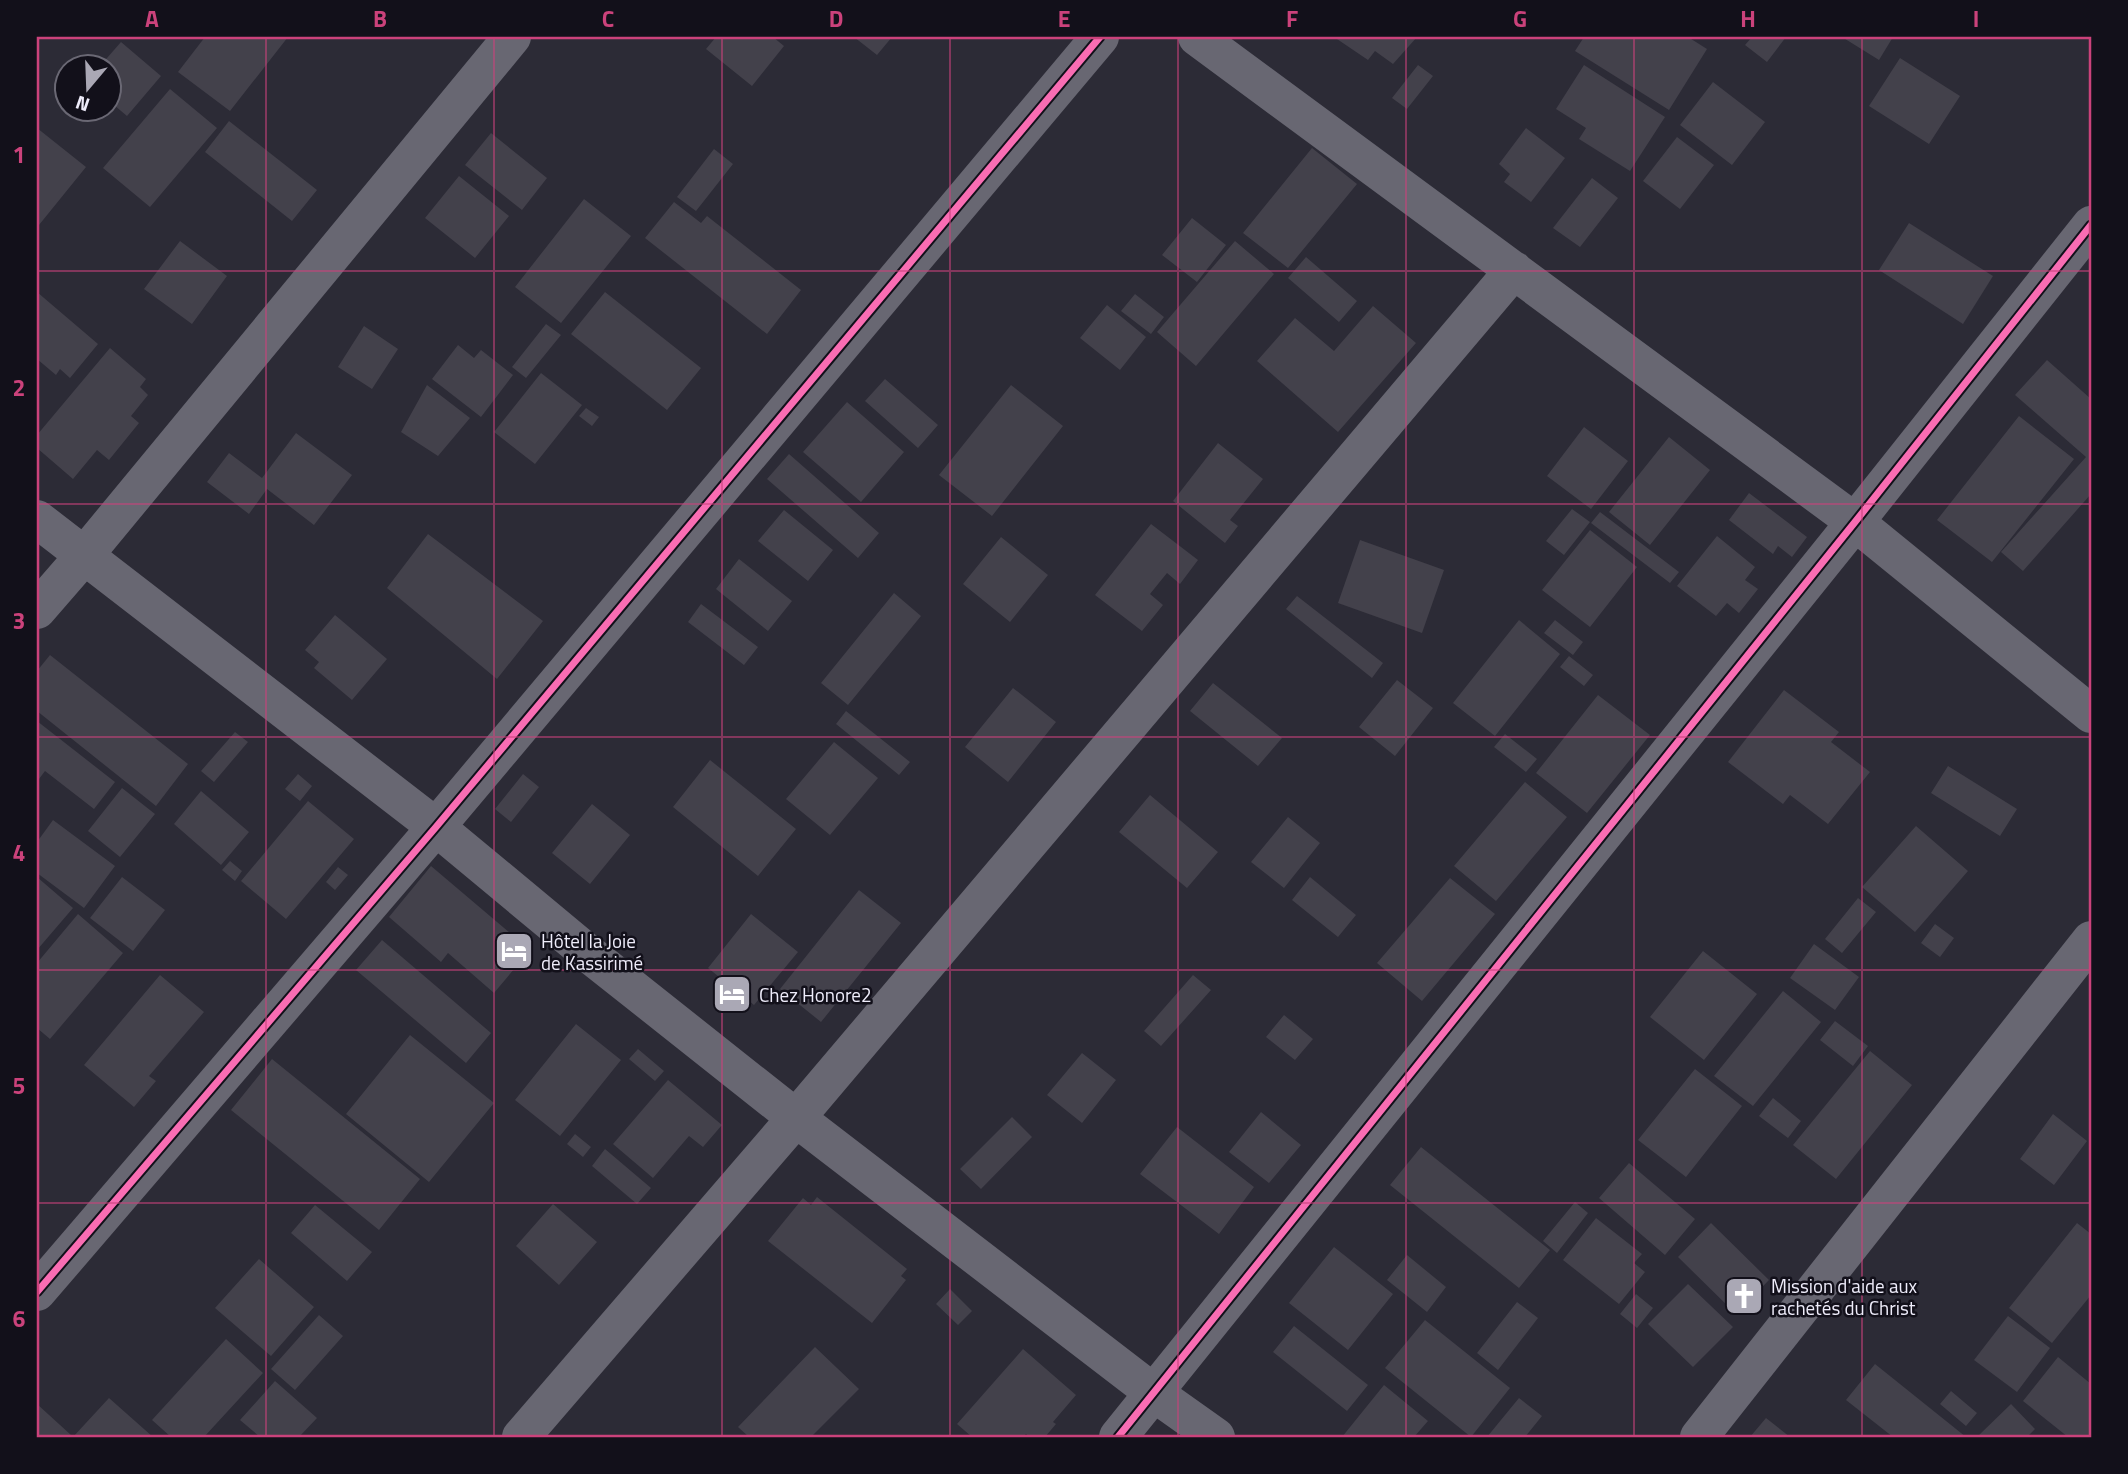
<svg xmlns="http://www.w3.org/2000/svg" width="2128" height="1474" font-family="'Titillium Web',sans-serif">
<rect width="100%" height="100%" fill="#2c2b36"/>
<path fill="#43414b" d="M 205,37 L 288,37 L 230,111 L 178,72 Z
M 716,37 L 773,37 L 784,46 L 752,86 L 706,49 Z
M 854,37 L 892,37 L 877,55 Z
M 1334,37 L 1417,37 L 1393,64 L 1375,51 L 1368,60 Z
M 1584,37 L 1688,37 L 1707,49 L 1669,110 L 1575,51 Z
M 1752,37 L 1786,37 L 1767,62 L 1745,45 Z
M 1842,37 L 1893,37 L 1879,60 Z
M 121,42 L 161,76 L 127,116 L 108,100 L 108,66 L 100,66 Z
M 1900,58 L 1960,96 L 1929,144 L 1869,106 Z
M 1418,65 L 1433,76 L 1407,109 L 1392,98 Z
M 1584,65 L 1665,117 L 1630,171 L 1579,139 L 1586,128 L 1556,109 Z
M 1713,82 L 1765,122 L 1732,165 L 1680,125 Z
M 170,89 L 217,128 L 150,207 L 103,168 Z
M 229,121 L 317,190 L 292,221 L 205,152 Z
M 37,128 L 86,167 L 39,225 L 37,223 Z
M 1526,128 L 1565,158 L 1531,202 L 1504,182 L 1510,174 L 1499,164 Z
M 491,133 L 547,178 L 522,210 L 465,165 Z
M 1677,137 L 1714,165 L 1680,209 L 1643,181 Z
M 1312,148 L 1357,184 L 1288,268 L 1243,233 Z
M 714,149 L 733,164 L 696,211 L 677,197 Z
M 459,176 L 509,216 L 475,258 L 425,218 Z
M 1592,178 L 1618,198 L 1580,247 L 1553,228 Z
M 584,199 L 631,236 L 561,323 L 515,287 Z
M 674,202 L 701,223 L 707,216 L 801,290 L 767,334 L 645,238 Z
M 1192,218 L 1226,245 L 1197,282 L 1162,255 Z
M 1909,223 L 1993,276 L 1963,324 L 1879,270 Z
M 180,241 L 227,276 L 192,324 L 144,289 Z
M 1235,241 L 1274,274 L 1196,366 L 1157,332 Z
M 1306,257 L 1357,301 L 1339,322 L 1288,278 Z
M 37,292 L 98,344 L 70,378 L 60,369 L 56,375 L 37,359 Z
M 605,292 L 701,368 L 667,410 L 571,334 Z
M 1135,294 L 1164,317 L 1151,334 L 1121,311 Z
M 1107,305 L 1146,337 L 1120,370 L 1080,338 Z
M 1373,306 L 1416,343 L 1338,432 L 1257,361 L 1295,318 L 1334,351 Z
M 546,324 L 561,335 L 526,378 L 512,367 Z
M 364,326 L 398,349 L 372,389 L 338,367 Z
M 458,345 L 474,358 L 481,350 L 513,375 L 481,417 L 432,379 Z
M 110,348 L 146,379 L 140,387 L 148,395 L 131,416 L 139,423 L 109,460 L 97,450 L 73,479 L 37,448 L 37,435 Z
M 2047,360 L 2091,399 L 2091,494 L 2023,571 L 2001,552 L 2086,457 L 2015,395 Z
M 541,373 L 582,405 L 535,464 L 494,432 Z
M 885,379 L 938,425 L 918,448 L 865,401 Z
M 427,385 L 470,418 L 438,456 L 401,432 Z
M 1011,385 L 1063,426 L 992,516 L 939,475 Z
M 847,402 L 904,452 L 861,502 L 803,452 Z
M 586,408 L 599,417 L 592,426 L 579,416 Z
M 2019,416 L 2074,459 L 1992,562 L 1937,520 Z
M 1584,427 L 1628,461 L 1591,509 L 1547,476 Z
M 296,433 L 352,475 L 314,525 L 267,489 L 249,514 L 207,482 L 229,453 L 262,478 Z
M 1669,437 L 1710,470 L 1650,545 L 1609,512 Z
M 1218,443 L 1263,479 L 1230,520 L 1238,526 L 1225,543 L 1173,501 Z
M 789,454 L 879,533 L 858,558 L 767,479 Z
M 1749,493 L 1807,537 L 1792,557 L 1778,546 L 1773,554 L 1729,520 Z
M 1572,509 L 1590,522 L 1564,555 L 1546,541 Z
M 784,510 L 833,550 L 808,581 L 758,541 Z
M 1600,512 L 1679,572 L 1670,583 L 1591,523 Z
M 1151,524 L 1198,560 L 1180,584 L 1167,573 L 1150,594 L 1163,605 L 1142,631 L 1095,595 Z
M 1590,530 L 1637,567 L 1590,627 L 1542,590 Z
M 428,534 L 543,621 L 497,679 L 387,588 Z
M 1717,536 L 1755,567 L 1745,580 L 1758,589 L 1739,613 L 1727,603 L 1716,616 L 1677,586 Z
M 1001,537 L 1048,575 L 1010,622 L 963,584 Z
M 1360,540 L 1444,570 L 1422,633 L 1338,603 Z
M 739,559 L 792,601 L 768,631 L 716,589 Z
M 894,593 L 921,616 L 848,705 L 821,683 Z
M 1297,596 L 1383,663 L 1372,678 L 1286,609 Z
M 701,604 L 758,647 L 744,665 L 688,622 Z
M 335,615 L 387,659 L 352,700 L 314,668 L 319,662 L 305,650 Z
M 1519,620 L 1560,654 L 1495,736 L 1453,703 Z
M 1555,620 L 1583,642 L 1573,655 L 1544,633 Z
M 50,655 L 188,764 L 156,806 L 37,711 L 37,671 Z
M 1569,656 L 1593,675 L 1584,686 L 1560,667 Z
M 1397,680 L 1433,708 L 1395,756 L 1359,727 Z
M 1213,683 L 1282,738 L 1258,766 L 1190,711 Z
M 1013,688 L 1056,722 L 1008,782 L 965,747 Z
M 1784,690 L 1839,732 L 1831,742 L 1870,772 L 1828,824 L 1790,795 L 1783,804 L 1728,762 Z
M 1598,695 L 1650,735 L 1587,813 L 1536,773 Z
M 846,711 L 910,762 L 899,775 L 836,724 Z
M 37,721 L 115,782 L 94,809 L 45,771 L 39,779 L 37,778 Z
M 235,732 L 248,742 L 214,782 L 201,771 Z
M 1505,734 L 1537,759 L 1526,772 L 1494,747 Z
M 834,742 L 878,778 L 830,835 L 786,799 Z
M 710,760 L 796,829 L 758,876 L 673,807 Z
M 1948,766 L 2017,809 L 2000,836 L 1931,793 Z
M 298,774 L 312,786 L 300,801 L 285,789 Z
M 523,774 L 539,787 L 511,822 L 495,809 Z
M 1525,782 L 1567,817 L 1496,901 L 1454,866 Z
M 122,788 L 155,814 L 120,857 L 88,831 Z
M 201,791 L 249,832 L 221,865 L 174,824 Z
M 1150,795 L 1218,852 L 1187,888 L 1119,832 Z
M 308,801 L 354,839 L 286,919 L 241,881 Z
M 592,804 L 630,835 L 590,884 L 552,853 Z
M 1288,817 L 1320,843 L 1284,888 L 1251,862 Z
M 53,820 L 115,866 L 84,908 L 37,873 L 37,842 Z
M 1916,826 L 1968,871 L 1915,932 L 1862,887 Z
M 230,861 L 242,871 L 235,881 L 222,870 Z
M 431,866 L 530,950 L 494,993 L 448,953 L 441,962 L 389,917 Z
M 338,867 L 348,875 L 335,890 L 326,882 Z
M 37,877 L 73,908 L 37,950 Z
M 122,877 L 165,910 L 133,951 L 90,918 Z
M 1310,877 L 1356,915 L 1338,937 L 1292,900 Z
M 1450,878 L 1495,914 L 1422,1001 L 1377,963 Z
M 859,890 L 901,923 L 821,1022 L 780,989 Z
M 1858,898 L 1876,912 L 1842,953 L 1825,939 Z
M 78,914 L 123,953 L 50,1039 L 37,1028 L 37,963 Z
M 751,914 L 798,952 L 754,1005 L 708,968 Z
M 1935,924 L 1954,938 L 1940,957 L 1921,943 Z
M 382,940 L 491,1033 L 466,1063 L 356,970 Z
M 1814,944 L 1859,977 L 1835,1010 L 1790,978 Z
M 1703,951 L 1757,994 L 1704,1060 L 1650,1017 Z
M 160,975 L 204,1012 L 149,1076 L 156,1081 L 134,1107 L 84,1065 Z
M 1193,975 L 1211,990 L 1161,1046 L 1144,1031 Z
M 1783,991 L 1821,1022 L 1753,1106 L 1714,1076 Z
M 1284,1015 L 1313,1039 L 1295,1060 L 1266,1037 Z
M 1835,1021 L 1868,1046 L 1853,1066 L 1820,1040 Z
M 576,1024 L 621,1060 L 560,1136 L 515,1100 Z
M 410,1035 L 494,1103 L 429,1182 L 346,1114 Z
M 638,1049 L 664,1071 L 655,1081 L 629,1059 Z
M 1870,1051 L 1912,1085 L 1836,1179 L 1793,1145 Z
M 1082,1053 L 1116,1080 L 1082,1123 L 1047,1095 Z
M 272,1059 L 420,1179 L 379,1230 L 231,1110 Z
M 1695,1069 L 1742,1106 L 1686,1177 L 1638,1140 Z
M 668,1080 L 722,1125 L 703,1147 L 689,1136 L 653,1178 L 613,1144 Z
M 1773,1098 L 1801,1121 L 1788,1138 L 1759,1116 Z
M 1261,1112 L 1301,1145 L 1269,1183 L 1229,1152 Z
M 2053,1114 L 2087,1141 L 2054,1185 L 2020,1159 Z
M 1012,1117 L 1032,1137 L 981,1189 L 960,1169 Z
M 1177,1127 L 1254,1187 L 1219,1234 L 1140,1174 Z
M 575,1134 L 591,1147 L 583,1157 L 567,1144 Z
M 1421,1147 L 1550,1250 L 1519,1288 L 1390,1185 Z
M 605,1149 L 651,1188 L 637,1204 L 592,1166 Z
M 1629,1163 L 1695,1219 L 1665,1255 L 1599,1198 Z
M 817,1197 L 907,1269 L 901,1276 L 906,1280 L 872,1323 L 768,1241 L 803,1198 L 811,1205 Z
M 1575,1202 L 1588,1213 L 1557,1253 L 1543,1241 Z
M 553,1204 L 597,1242 L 559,1285 L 516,1246 Z
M 315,1205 L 372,1252 L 347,1281 L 291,1233 Z
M 1596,1218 L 1642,1254 L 1634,1263 L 1645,1272 L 1619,1304 L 1563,1260 Z
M 1711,1223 L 1769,1280 L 1736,1314 L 1678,1257 Z
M 2077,1223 L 2091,1234 L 2091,1295 L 2052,1343 L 2009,1308 Z
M 1334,1247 L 1393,1294 L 1348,1350 L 1289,1303 Z
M 1407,1255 L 1446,1287 L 1427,1312 L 1387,1280 Z
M 259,1259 L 314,1307 L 271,1356 L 215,1308 Z
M 1688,1284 L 1733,1327 L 1693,1367 L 1648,1324 Z
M 950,1289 L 972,1311 L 958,1325 L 936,1304 Z
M 1636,1294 L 1653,1308 L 1637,1328 L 1620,1314 Z
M 1517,1302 L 1538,1318 L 1498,1370 L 1477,1353 Z
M 319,1315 L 343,1336 L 295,1390 L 271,1369 Z
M 2008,1316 L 2050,1348 L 2017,1392 L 1974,1360 Z
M 1425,1320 L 1510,1388 L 1471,1437 L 1385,1368 Z
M 1294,1326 L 1368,1385 L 1347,1411 L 1273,1352 Z
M 226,1339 L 263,1373 L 204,1437 L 171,1437 L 152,1420 Z
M 815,1347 L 859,1389 L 811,1437 L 749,1437 L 738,1427 Z
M 1023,1349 L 1076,1395 L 1053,1422 L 1056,1424 L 1045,1437 L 1029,1437 L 1026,1434 L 1023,1437 L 972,1437 L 957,1424 Z
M 2058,1357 L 2091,1384 L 2091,1437 L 2068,1437 L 2023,1401 Z
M 1875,1364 L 1966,1437 L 1893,1437 L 1846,1400 Z
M 275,1381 L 317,1418 L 299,1437 L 260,1437 L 240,1420 Z
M 1384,1385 L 1428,1421 L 1414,1437 L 1342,1437 Z
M 1951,1391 L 1977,1413 L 1966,1426 L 1940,1404 Z
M 109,1398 L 153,1437 L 73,1437 Z
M 1519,1398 L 1542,1416 L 1525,1437 L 1487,1437 Z
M 37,1404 L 71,1435 L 68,1437 L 42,1437 L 37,1433 Z
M 2011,1404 L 2035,1429 L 2027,1437 L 1977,1437 Z
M 1766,1418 L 1790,1437 L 1750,1437 Z"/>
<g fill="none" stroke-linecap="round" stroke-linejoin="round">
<path stroke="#686772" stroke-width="38" d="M 1197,37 L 1855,522 L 2091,714
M 37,519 L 436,827 L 589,954 L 796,1118 L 1154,1393 L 1216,1437
M 37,610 L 83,557 L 512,37
M 37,1292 L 436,827 L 1100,37
M 521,1437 L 796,1118 L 1514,270
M 1118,1437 L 1855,522 L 2091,225
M 1699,1437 L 2091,940"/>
<g stroke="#12101a" stroke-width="11">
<path id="cycleway" d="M 37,1292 L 436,827 L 1100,37
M 1118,1437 L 1855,522 L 2091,225"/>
</g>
<use href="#cycleway" stroke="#f96db3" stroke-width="7"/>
</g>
<path fill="none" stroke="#cb427b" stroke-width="2" stroke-opacity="0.55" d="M 266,37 L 266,1437M 494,37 L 494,1437M 722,37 L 722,1437M 950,37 L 950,1437M 1178,37 L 1178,1437M 1406,37 L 1406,1437M 1634,37 L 1634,1437M 1862,37 L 1862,1437M 37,271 L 2091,271M 37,504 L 2091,504M 37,737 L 2091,737M 37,970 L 2091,970M 37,1203 L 2091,1203"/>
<defs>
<g id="hotel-square" transform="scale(2.0125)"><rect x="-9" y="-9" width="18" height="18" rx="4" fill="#aaa8b5" stroke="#12101a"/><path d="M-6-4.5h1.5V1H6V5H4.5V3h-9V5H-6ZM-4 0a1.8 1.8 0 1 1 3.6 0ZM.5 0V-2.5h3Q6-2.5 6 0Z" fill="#fff"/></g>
<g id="church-square" transform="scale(2.0125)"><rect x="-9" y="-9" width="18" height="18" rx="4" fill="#aaa8b5" stroke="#12101a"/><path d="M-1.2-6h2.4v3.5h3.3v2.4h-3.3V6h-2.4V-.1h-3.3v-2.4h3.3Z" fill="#fff"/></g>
</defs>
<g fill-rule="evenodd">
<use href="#hotel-square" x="514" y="951"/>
<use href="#hotel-square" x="732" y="994"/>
<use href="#church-square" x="1744" y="1296"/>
</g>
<g text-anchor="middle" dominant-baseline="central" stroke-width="5" stroke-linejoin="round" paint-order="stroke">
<g font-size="19" fill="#eeecfa" stroke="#12101a" text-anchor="start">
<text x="541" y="940">Hôtel la Joie<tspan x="541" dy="22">de Kassirimé</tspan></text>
<text x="759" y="994">Chez Honore2</text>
<text x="1771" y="1285">Mission d'aide aux<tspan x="1771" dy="22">rachetés du Christ</tspan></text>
</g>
</g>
<rect width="2128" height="1474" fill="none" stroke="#12101a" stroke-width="77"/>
<g transform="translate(88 88) rotate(199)"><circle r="33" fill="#12101a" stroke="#6a6874" stroke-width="2"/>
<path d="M0-5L12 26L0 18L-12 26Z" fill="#aaa8b5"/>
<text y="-10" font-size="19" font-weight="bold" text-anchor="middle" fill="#eeecfa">N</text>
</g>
<rect x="38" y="38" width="2052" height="1398" fill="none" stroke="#cb427b" stroke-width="2.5"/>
<g font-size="23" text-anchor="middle" font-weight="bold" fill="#cb427b">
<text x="152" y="27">A</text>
<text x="380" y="27">B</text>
<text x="608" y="27">C</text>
<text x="836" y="27">D</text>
<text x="1064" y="27">E</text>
<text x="1292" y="27">F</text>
<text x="1520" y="27">G</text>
<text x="1748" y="27">H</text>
<text x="1976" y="27">I</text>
<text x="19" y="163">1</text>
<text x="19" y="396">2</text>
<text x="19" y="629">3</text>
<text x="19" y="861">4</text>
<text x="19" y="1094">5</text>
<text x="19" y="1327">6</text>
</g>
</svg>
